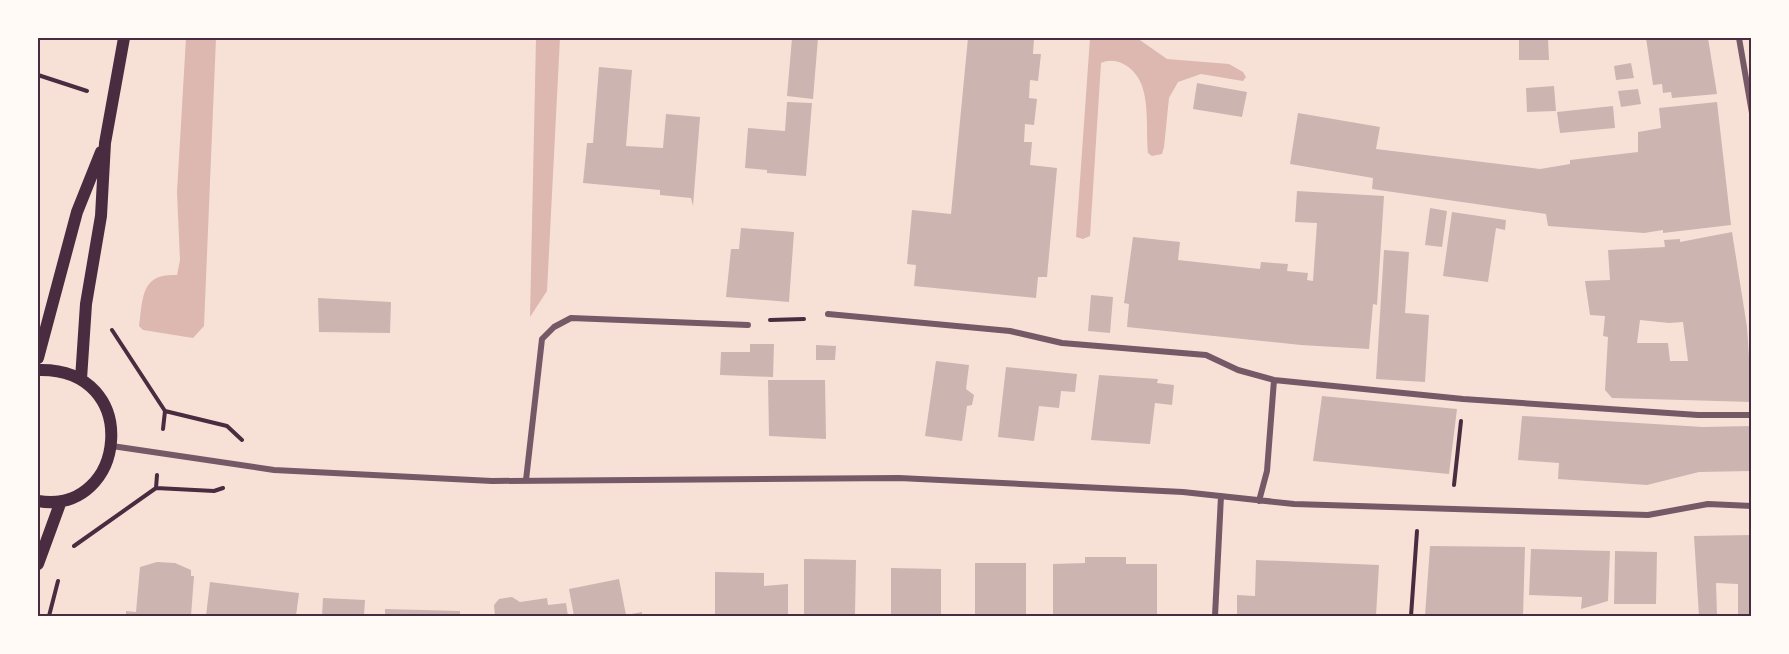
<svg xmlns="http://www.w3.org/2000/svg" width="1789" height="654" font-family="'Public Sans',sans-serif">
<rect width="100%" height="100%" fill="#f7e1d7"/>
<path fill="#dcb8b0" d="M 186,38 L 216,38 L 204,326 L 193,338 L 143,330 L 139,326 C 143,297 141,273 177,275 L 180,260 L 177,192 Z
M 536,38 L 560,38 L 547,291 L 530,317 Z
M 1090,38 L 1137,38 L 1167,59 L 1229,64 L 1243,72 L 1246,77 L 1243,81 L 1201,74 L 1178,82 L 1169,98 L 1164,147 L 1162,154 L 1152,156 L 1148,153 C 1146,133 1149,105 1142,86 C 1137,70 1118,55 1101,63 L 1090,236 L 1083,239 L 1076,237 Z"/>
<path fill="#ccb4b1" fill-rule="evenodd" d="M 792,38 L 818,38 L 813,99 L 787,96 Z
M 968,38 L 1034,38 L 1033,54 L 1041,54 L 1038,81 L 1030,80 L 1029,98 L 1037,99 L 1034,125 L 1025,124 L 1024,142 L 1032,142 L 1030,165 L 1057,168 L 1047,277 L 1038,277 L 1036,298 L 914,286 L 916,265 L 907,264 L 912,210 L 951,214 Z
M 1545,38 L 1548,38 L 1549,60 L 1519,60 L 1519,40 Z
M 1646,38 L 1708,38 L 1717,94 L 1672,98 L 1671,92 L 1663,93 L 1662,84 L 1653,85 Z
M 1631,63 L 1634,78 L 1616,80 L 1614,66 Z
M 599,67 L 632,70 L 626,146 L 663,148 L 666,114 L 700,117 L 693,206 L 691,198 L 660,195 L 660,190 L 583,183 L 587,143 L 593,143 Z
M 1197,83 L 1247,92 L 1242,117 L 1193,109 Z
M 1554,86 L 1556,111 L 1527,112 L 1526,88 Z
M 1638,89 L 1641,104 L 1621,107 L 1618,91 Z
M 787,102 L 812,103 L 806,176 L 767,173 L 767,170 L 745,168 L 748,128 L 785,131 Z
M 1717,102 L 1731,225 L 1663,233 L 1663,230 L 1644,233 L 1548,226 L 1546,214 L 1372,189 L 1373,178 L 1290,164 L 1298,113 L 1380,127 L 1376,149 L 1540,169 L 1570,164 L 1570,160 L 1638,152 L 1638,132 L 1661,128 L 1659,108 Z
M 1613,106 L 1615,128 L 1560,133 L 1557,112 Z
M 1297,191 L 1384,196 L 1377,305 L 1373,304 L 1369,349 L 1301,345 L 1127,327 L 1129,304 L 1124,303 L 1133,237 L 1180,242 L 1178,260 L 1260,269 L 1261,262 L 1288,264 L 1287,271 L 1308,273 L 1307,280 L 1313,281 L 1317,223 L 1295,222 Z
M 1430,208 L 1447,211 L 1442,247 L 1425,245 Z
M 1452,212 L 1506,220 L 1505,230 L 1496,228 L 1488,282 L 1443,276 Z
M 741,228 L 794,232 L 789,302 L 726,297 L 731,249 L 739,249 Z
M 1732,232 L 1747,327 L 1752,402 L 1612,398 L 1605,390 L 1608,337 L 1603,336 L 1605,316 L 1590,315 L 1585,281 L 1610,280 L 1608,250 L 1665,247 L 1664,240 L 1680,239 L 1680,242 ZM 1640,320 L 1669,323 L 1683,322 L 1688,361 L 1670,361 L 1668,343 L 1637,343 Z
M 1384,250 L 1409,252 L 1405,313 L 1429,315 L 1425,382 L 1376,379 Z
M 1091,295 L 1113,297 L 1110,333 L 1088,331 Z
M 318,298 L 391,302 L 390,333 L 319,332 Z
M 750,344 L 774,344 L 773,377 L 720,375 L 721,352 L 750,352 Z
M 816,345 L 836,346 L 835,360 L 816,360 Z
M 936,361 L 969,365 L 966,389 L 974,395 L 972,405 L 967,406 L 962,441 L 925,436 Z
M 1006,367 L 1077,374 L 1075,392 L 1061,391 L 1059,408 L 1039,406 L 1034,441 L 998,437 Z
M 1099,375 L 1158,379 L 1157,383 L 1174,385 L 1172,405 L 1155,403 L 1150,444 L 1091,440 Z
M 768,380 L 825,380 L 826,439 L 769,436 Z
M 1322,396 L 1457,409 L 1449,474 L 1313,461 Z
M 1522,416 L 1703,427 L 1752,426 L 1752,471 L 1699,472 L 1647,485 L 1558,479 L 1559,463 L 1518,460 Z
M 1752,535 L 1752,616 L 1738,616 L 1738,584 L 1716,583 L 1717,615 L 1699,616 L 1694,536 Z
M 1430,546 L 1525,547 L 1523,616 L 1501,614 L 1501,616 L 1425,616 Z
M 1531,549 L 1610,551 L 1608,601 L 1581,609 L 1582,597 L 1529,595 Z
M 1615,551 L 1657,552 L 1656,604 L 1614,604 Z
M 1085,557 L 1126,557 L 1126,564 L 1157,564 L 1157,616 L 1053,616 L 1053,564 L 1085,563 Z
M 804,559 L 856,560 L 855,616 L 804,616 Z
M 1256,560 L 1379,565 L 1376,616 L 1237,616 L 1237,595 L 1255,596 Z
M 157,562 L 175,563 L 191,570 L 191,576 L 194,576 L 191,616 L 126,616 L 126,611 L 136,612 L 140,567 Z
M 975,563 L 1026,563 L 1026,616 L 975,616 Z
M 891,568 L 941,569 L 941,616 L 891,616 Z
M 715,572 L 764,573 L 764,586 L 788,584 L 788,616 L 715,616 Z
M 619,579 L 626,615 L 642,612 L 642,616 L 574,616 L 569,589 Z
M 210,582 L 299,593 L 296,616 L 206,616 Z
M 512,597 L 520,602 L 547,598 L 548,605 L 566,603 L 568,616 L 495,616 L 494,605 L 499,599 Z
M 323,598 L 365,600 L 364,616 L 322,616 Z
M 385,609 L 460,611 L 460,616 L 385,616 Z"/>
<g fill="none" stroke-linecap="round" stroke-linejoin="round">
<path stroke="#4a2c40" stroke-width="4" d="M 38,75 L 87,91
M 770,320 L 804,319
M 112,330 L 165,411 L 163,429
M 165,411 L 227,426 L 242,440
M 1454,485 L 1461,421
M 156,488 L 214,491 L 223,488
M 74,546 L 156,488 L 157,475
M 49,616 L 58,581
M 1411,616 L 1417,531"/>
<path stroke="#755966" stroke-width="6" d="M 1739,38 L 1752,113
M 828,314 L 1010,331 L 1062,343 L 1206,355 L 1238,370 L 1274,380 L 1463,399 L 1698,415 L 1752,415
M 112,446 L 274,470 L 492,481 L 899,478 L 1183,492 L 1294,504 L 1648,515 L 1708,504 L 1752,506
M 526,480 L 542,339 L 554,327 L 571,318 L 748,325
M 1259,501 L 1267,471 L 1274,380
M 1215,616 L 1221,496"/>
<path stroke="#4a2c40" stroke-width="12" d="M 38,358 L 77,212 L 101,152
M 38,370 C 144,367 127,516 38,501
M 81,379 L 86,304 L 101,216 L 105,143 L 124,38
M 38,564 L 61,501"/>
</g>
<rect width="1789" height="654" fill="none" stroke="#fffaf5" stroke-width="78"/>
<rect x="39" y="39" width="1711" height="576" fill="none" stroke="#4a2c40" stroke-width="2"/>
</svg>
